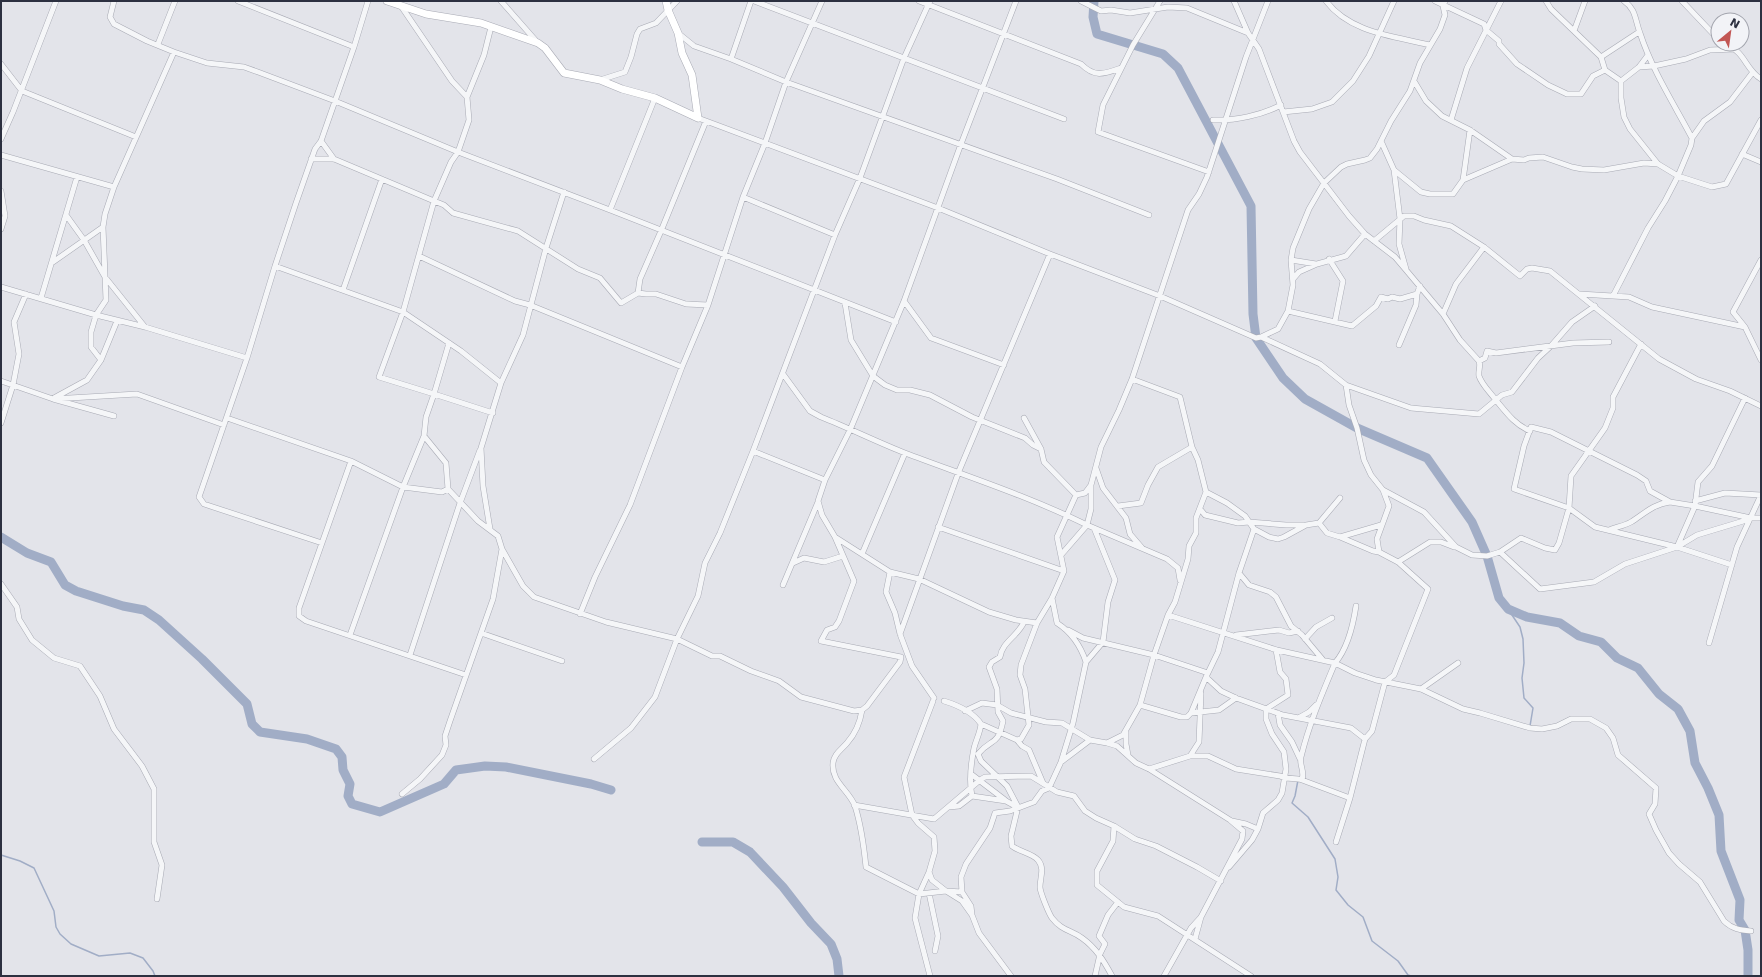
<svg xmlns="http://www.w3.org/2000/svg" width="1762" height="977" font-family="'DejaVu Sans',sans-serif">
<rect width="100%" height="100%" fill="#e3e4ea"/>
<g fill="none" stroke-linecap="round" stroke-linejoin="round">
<path stroke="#a1adc6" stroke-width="1.5" d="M 1508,609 L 1520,627 L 1523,639 L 1524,663 L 1522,678 L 1524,698 L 1533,708 L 1530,726
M 1298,780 L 1295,796 L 1292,803 L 1308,817 L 1335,859 L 1338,877 L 1336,890 L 1348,905 L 1363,917 L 1372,941 L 1398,961 L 1408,975 L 1411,976
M 1,855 L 20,861 L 34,868 L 54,911 L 56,927 L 60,934 L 71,944 L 99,956 L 130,953 L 143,958 L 153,971 L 155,976"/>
<path stroke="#a1adc6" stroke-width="9" d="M 1094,1 L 1093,17 L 1097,34 L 1163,54 L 1178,68 L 1251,206 L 1253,314 L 1256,338 L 1283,378 L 1305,399 L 1357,428 L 1427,458 L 1472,522 L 1487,556 L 1499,598 L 1508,609 L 1527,617 L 1560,623 L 1579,636 L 1601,642 L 1617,658 L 1638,668 L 1659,694 L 1678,709 L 1690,731 L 1695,763 L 1708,788 L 1719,815 L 1721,851 L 1740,900 L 1739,920 L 1745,930 L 1748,950 L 1748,976
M 1,537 L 27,553 L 51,562 L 65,585 L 76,591 L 123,606 L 144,610 L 159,620 L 202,659 L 247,704 L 252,724 L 260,732 L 307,739 L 336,749 L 342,757 L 343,770 L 350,784 L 348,796 L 352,804 L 380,812 L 444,784 L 456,770 L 485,766 L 506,767 L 591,784 L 611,790
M 702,842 L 733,842 L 750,852 L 783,887 L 811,923 L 831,944 L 837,959 L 839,976"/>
<g stroke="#a8aab4" stroke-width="6">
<path id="street" d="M 114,1 L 110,17 L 114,24 L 147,41 L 174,52 L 207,63 L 244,67 L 258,72 L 335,101 L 458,152 L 610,210 L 896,322
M 238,1 L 354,47
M 501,1 L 537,42
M 754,1 L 1064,119
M 919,1 L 1081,64 C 1095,78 1104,74 1121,68
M 1081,1 L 1101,11 L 1111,10 L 1130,13 L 1168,7 L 1187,8 L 1248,33
M 1160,1 L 1133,45 L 1103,105 L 1098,132 L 1209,172
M 1234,1 L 1248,33 L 1259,49 L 1294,141 L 1300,152 L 1349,216 L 1365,234 L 1395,257 L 1406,270 L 1443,314 L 1460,340 L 1479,361 C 1481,366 1478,371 1479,376 C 1482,385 1490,392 1495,399 C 1506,412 1514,424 1530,431
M 1326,1 C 1350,33 1394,36 1430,45
M 1435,1 L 1484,24 L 1486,30 L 1499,41 L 1499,44 L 1517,64 L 1548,85 L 1567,94 L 1581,94 L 1593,76 L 1605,70
M 1546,1 L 1551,9 L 1601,57 L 1605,70 L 1621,81 L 1621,98 L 1624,117 L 1630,129 L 1658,164 L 1678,176 L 1712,187 L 1726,184 L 1761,120
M 1624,1 C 1636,9 1635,20 1640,33 C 1652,70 1674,104 1692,138
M 1682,1 L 1718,39
M 401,6 L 452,81 L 467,97
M 491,27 L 484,55 L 467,97 L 469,120 L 458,152 L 451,162 L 434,201 L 403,312 L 379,377 L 434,394 L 426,417 L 424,436 L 446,463 L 448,489 L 478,521 L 498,536 L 502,549 L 523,586 L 534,597 L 606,622 L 677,639 L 712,656 L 720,656 L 751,671 L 779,681 L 801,697 L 854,711 L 862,710 L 867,706 L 900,662 L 901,657 L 821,641 L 827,630 L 835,627 L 839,621 L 854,581 L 835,537 L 822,515 L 818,501 L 825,480 L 850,430 L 904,301 L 961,144 L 1016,1
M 1574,31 L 1585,1
M 678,33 L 694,46 L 731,59 L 786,82 L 1057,179 L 1149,215
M 158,44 L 175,1
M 1726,44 C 1746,53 1745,69 1761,79
M 1601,57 L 1639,32
M 731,59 L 751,1
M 1,64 L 22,91 L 136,137
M 1639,67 L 1654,66 L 1686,59 L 1710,50 L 1736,49
M 600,80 L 625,72 L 631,57 L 637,34 L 640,29 L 656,23 L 677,1
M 1414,81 L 1426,101 L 1442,116 L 1470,130 L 1512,159
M 1621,81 L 1639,67 L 1648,55
M 1283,112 L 1312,109 L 1332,102 L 1353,81 L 1369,56 L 1394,1
M 698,118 L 938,208 L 1050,254 L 1160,296 L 1256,338 L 1261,337 L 1320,364 L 1346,385 L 1411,408 L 1479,414 L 1502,395 L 1512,392 L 1538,358 L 1551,346 L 1572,322 L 1595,306
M 1213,120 C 1235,121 1262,115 1281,105
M 1451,120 L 1467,68 L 1501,1
M 1,139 L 13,112 L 56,1
M 321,141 L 334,159
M 1381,141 L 1394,170 L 1421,192 L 1430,194 L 1453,194 L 1463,180 L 1512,159 L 1524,160 L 1529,158 L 1543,157 L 1572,167 L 1582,169 L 1604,170 L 1644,163 L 1658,164
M 1742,154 L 1761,162
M 1,155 L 114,187
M 311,159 L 334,159 L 434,201 L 444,205 L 453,213 L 518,231 L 578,269 L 600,278 L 621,303 L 638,293 L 640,279 L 661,231 L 706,121
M 1394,170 L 1400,219 L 1399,244 L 1406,269
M 1463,180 L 1470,130
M 1,191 L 5,216 L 1,229
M 743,197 L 835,235
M 610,210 L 655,98
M 66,215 L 84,240 L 105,277 L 145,327
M 1374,241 L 1404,216 L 1414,216 L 1424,220 L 1451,226 L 1484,247 L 1520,276 L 1527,269 L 1532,268 L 1550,271 L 1659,359 L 1696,379 L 1730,391 L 1761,406
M 419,256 L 515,301 L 530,305 L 682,367
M 1329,259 L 1343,281 L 1335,321
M 1291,260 L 1316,264
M 53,262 L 103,227
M 275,266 L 403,312 L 461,351 L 501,383
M 1293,279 L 1299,272 L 1317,264 L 1346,256 L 1365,234
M 1,287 L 96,315 L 145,327 L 247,358
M 343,290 L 382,179
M 638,293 L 646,294 L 656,294 L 686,304 L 708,305 L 743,197 L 765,143 L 786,82 L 822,1
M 1580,294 L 1629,297 L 1652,307 L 1745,327 L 1761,360
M 1613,296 L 1648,228 L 1665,201 L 1678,176 L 1691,145 L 1692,138 L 1704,121 L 1730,102 L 1753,72
M 41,298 L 77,177
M 904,301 L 931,338 L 1004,365
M 845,303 L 851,340 L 873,376 L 885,385 L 897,390 L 910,390 L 930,395 L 972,417 L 1025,438 L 1033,445 L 1041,449
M 1288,311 L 1352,326 L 1376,306 L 1381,297 L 1388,299 L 1392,297 L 1400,299 L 1417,294 L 1420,286
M 1443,314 L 1456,284 L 1484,247
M 1745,327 L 1733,312 L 1761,260
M 1261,337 L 1278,329 L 1288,311 L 1293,285 L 1291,260 L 1293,248 L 1309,209 L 1324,183 L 1341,167 L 1347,164 L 1365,160 L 1370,158 L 1377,149 L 1391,121 L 1410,91 L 1420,63 L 1440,29 L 1445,15 L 1443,6 L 1445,1
M 449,343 L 434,394 L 493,413
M 1399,345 L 1416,305 L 1417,294
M 101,360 L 91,347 L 91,332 L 96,315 L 106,300 L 103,227 L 105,214 L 114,187 L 174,52
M 1479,361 L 1485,358 L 1487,351 L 1496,353 L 1573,343 L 1609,342
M 783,374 L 810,411 L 821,417 C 849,428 877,442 905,453 C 966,476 1028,496 1087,525 L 1091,509 L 1091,485
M 1132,379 L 1180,397 L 1192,447 L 1198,460 L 1206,492 L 1227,503 L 1245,516 L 1254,529 L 1269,537 L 1278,539 L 1284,537 L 1306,525 L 1319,523 L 1327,533 L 1340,537 L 1373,551 L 1379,552 L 1398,562 L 1428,589 L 1394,675 L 1385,682 L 1372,731 L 1365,739 L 1350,798 L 1336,842
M 1,381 L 53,399 L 114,416
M 1346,385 L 1349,405 L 1357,428 L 1364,460 L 1371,475 L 1383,490 L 1424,512 L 1456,547 L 1472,555 L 1487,556 L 1500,552 L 1521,538 L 1545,548 L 1555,550 L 1559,543 L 1569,508 L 1571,476 L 1605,428 L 1613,408 L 1613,397 L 1641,344
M 54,398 L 87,380 L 101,360 L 117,321
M 53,399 L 137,394 L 224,425
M 227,418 L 351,461 L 403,487 L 442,492 L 448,489
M 1024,418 L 1041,449 L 1044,462 L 1076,495
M 1,423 L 13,385 L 19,354 L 14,322 L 26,294
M 753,451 L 825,480
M 351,461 L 299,608 L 299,616 L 306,621 L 466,675
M 1096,468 L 1103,488 L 1126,518 L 1130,534 L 1142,548
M 1695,501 L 1725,493 L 1761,495
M 1118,506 L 1141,503 L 1148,485 L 1158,467 L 1192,447
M 1200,509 L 1205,515 L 1238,523 L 1249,522 L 1286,525 L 1304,525
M 1319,523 L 1340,498
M 938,527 L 1064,571
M 490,529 L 483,486 L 481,448 L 501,383 L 523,335 L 546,248 L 564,192
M 1609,530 C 1616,527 1624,526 1631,522 C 1644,514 1653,504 1670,502
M 835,537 L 890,572 L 919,579 L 989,612 L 1016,620 L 1037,623 L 1052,598 L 1064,571 L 1057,537 L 1076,495 L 1085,493 L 1091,485 L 1101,447 L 1119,410 L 1132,379 L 1188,210 L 1199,194 L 1207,177 L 1246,57 L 1268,1
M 1340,537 L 1381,525
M 322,543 L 204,504 L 199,497 L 247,358 L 275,266 L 296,203 L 315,149 L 321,141 L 354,47 L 368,1
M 1677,547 L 1695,506 L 1698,482 L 1712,466 L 1745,398
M 1379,552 L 1377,539 L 1389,506 L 1383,490
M 1500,552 L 1540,589 L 1594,582 L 1625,564 L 1677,547 L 1697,535 L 1750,519
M 862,554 L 905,453
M 1061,555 L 1087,525 L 1167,559 L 1178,568 L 1180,580
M 1398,562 L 1430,542 L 1441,542 L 1454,547
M 793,563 L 804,558 L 824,562 L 843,556
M 1732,565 L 1677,547 L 1595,527 L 1569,508 L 1514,489 L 1524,446 L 1531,427 L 1551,432 L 1637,475 L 1646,481 L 1650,491 L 1670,502 L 1695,506 L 1751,518 L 1761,518
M 890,572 L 886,592 L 895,613 L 900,634 L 912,666 L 934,698
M 1239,573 L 1249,585 L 1270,592 L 1276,597 L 1291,626 L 1302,635 L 1323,660
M 1,584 L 17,607 L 19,619 L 32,640 L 54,658 L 80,666 L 100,696 L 114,729 L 142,766 L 154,789 L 154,842 L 162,865 L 157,899
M 783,585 L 818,502
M 1052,598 L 1057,623 C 1071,632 1081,647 1086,662 L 1073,723 L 1061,762
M 580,614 L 595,577 L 630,505 L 682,367 L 708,305
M 1168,615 L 1277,650 L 1335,663 L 1355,673 L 1376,680 L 1421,689 L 1463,709 L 1480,713 L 1530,728 L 1542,729 L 1557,726 L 1571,719 L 1590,719 L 1606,728 L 1613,738 L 1618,755 L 1656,788 L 1655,804 L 1649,814 L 1656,830 L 1669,853 L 1679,864 L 1700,882 L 1724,921 C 1732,929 1740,930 1751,931
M 1024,622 C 1018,636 1002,642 1000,657 L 992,662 L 989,667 L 997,689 L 998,712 L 1003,721 C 998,747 991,738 978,754 L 981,761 L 1007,786 L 1018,807 L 1011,836 L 1012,846 C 1020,852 1032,853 1038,860 C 1045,868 1040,878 1040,887 C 1040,892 1049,914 1052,918 C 1062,931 1071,930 1082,938 C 1096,948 1104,961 1112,976
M 1068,630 L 1083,638 L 1154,655 L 1208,673
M 481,633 L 562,661
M 900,634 L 959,471 L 1050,254
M 350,635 L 403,487 L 424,436
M 1236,635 L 1279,630 L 1289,633 L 1298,631
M 1305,639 L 1316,627 L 1332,618
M 1709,643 L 1737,547 L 1761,495
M 410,655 L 460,503 L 480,450
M 1086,662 L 1103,642 L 1108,602 L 1115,580 L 1094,528
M 1206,677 L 1221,691 L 1236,698 L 1283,715 L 1351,728 L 1365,739
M 1421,689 L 1458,663
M 933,701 L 904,777 L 912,815 L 918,823 L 934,837 L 935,851 L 929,872 L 932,880 L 946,891 L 962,892
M 944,701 C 957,705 973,712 981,724 C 980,733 976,740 974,748 C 971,763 969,781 972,796
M 1140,705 L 1181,717 L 1187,717 L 1191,713 L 1206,677 L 1218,652 L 1239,573 L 1254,529
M 862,710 C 860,723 856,733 847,743 C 841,750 834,754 833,763 C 831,782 849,790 855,806 C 861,825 864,847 866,867 L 919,894 L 946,891 L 962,901 L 972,915 L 979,933 L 1011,976
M 965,711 L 982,703 L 997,705 L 1011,713 L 1046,722 L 1062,723 L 1090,740
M 1191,713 L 1219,710 L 1236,698
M 1278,713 L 1280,725 L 1292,742 L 1300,759
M 1300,717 L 1309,712 L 1316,705
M 981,724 L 1017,740 L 1022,746 L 1029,750 L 1043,783
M 1126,732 L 1126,744 L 1128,755
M 1017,740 L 1021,739 L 1029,725 L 1025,689 L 1020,675 L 1021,665 L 1037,623
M 1107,743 L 1117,746 L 1136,763 L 1149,769 L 1230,820 L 1243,831 L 1242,839 L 1201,917 L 1195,939
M 1190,756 L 1208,756 L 1236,769 L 1280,776 C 1288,780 1295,777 1302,780
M 594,759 L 631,728 L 655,697 L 677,639 L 698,596 L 705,563 L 720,533 L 753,451 L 835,235 L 860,178 L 904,58 L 930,1
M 1149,769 L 1190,756 L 1199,742 L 1201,693
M 971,774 L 1005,800
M 402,794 L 420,779 L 442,755 L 446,745 L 445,736 L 450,721 L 493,599 L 502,549
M 1350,798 L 1302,780 C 1305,770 1299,766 1301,757 C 1309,724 1322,694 1335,663 C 1348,648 1353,626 1356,606
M 854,805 L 934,819 L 980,780 L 985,777 L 1031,776 L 1057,792 L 1074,796 L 1085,811 L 1096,818 L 1114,826 L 1135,839 L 1156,846 L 1197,867 L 1221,881
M 949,807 L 959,806 L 972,796 L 1006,801 L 1017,807
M 1232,821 L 1246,824 L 1258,829
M 1114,826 L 1113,841 L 1097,871 L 1097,885 L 1124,907 L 1158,916 L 1251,976
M 1229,867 L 1252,840 L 1258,829 L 1263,813 L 1278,800 L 1282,793 L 1286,769 L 1284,752 L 1272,734 L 1266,719 L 1266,709 L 1288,695 L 1286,679 L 1280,672 L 1276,650
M 929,872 L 919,894 L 915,918 L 930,976
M 929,893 L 938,936 L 935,951
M 972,915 L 971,906 L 962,892 L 961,877 L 966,864 L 990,828 L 995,813 L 1010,811 L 1034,802 L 1042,791 L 1049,788 L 1061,762 L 1090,740 L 1107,743 L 1123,735 L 1140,705 L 1154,655 L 1168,615 L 1175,602 L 1188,559 L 1189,546 L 1196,533 L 1196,518 L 1206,492
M 1095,976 L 1100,954 L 1105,944 L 1099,936 L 1108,915 L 1118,902
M 1164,976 L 1191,928 L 1201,917"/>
</g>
<g stroke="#a8aab4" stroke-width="8">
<path id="secondary" d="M 387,1 L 426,14 L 481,23 L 538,43 L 545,48 L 564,73 L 600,80 L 622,89 L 655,98 L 698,118 L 692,75 L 682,53 L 678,33 L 668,10 L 666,1"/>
</g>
<use href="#street" stroke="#f5f6f8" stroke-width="5"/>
<use href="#secondary" stroke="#fff" stroke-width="7"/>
</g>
<rect width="1762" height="977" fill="none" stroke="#2c3040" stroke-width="4"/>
<g transform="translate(1730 32) rotate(29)"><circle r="19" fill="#f2f3f7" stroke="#a3a5ae"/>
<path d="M0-3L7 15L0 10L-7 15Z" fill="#c25654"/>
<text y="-6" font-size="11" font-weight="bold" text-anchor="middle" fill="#2c3040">N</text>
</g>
</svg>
